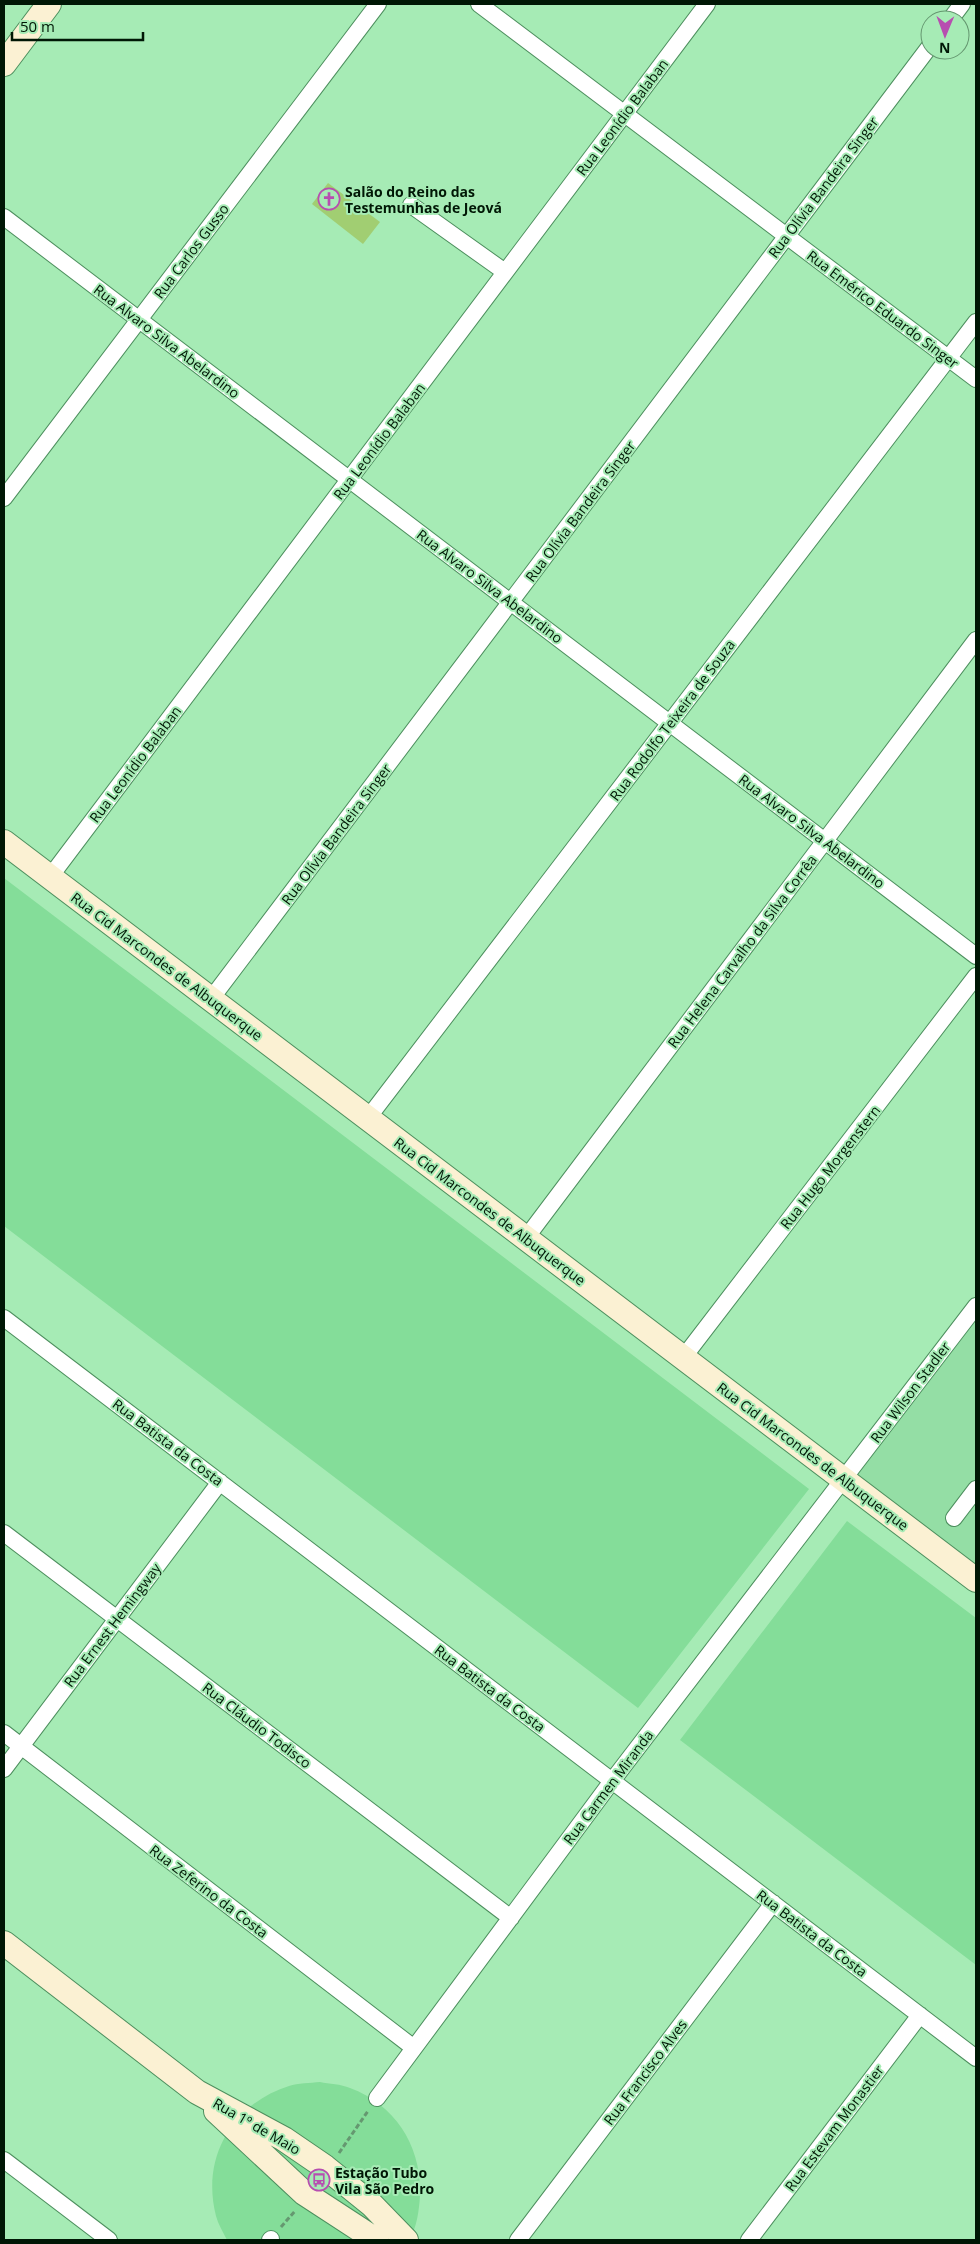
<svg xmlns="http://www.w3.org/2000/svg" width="980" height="2244" font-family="'Open Sans',sans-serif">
<rect width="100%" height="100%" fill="#a6ebb5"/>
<path fill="#94dea5" d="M 976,1306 L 976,1580 L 843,1479 Z"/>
<path fill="#84dd99" d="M 4,878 L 809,1489 L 638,1708 L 4,1226 Z
M 847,1521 L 976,1618 L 976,1965 L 680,1740 Z
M 320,2082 C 329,2084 341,2084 350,2088 C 396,2105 422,2147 420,2196 C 419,2210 417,2228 409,2240 L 227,2240 C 223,2232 218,2224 216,2216 C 201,2158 232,2104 289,2086 C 298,2083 310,2083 320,2082 Z"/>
<path fill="#a1ce72" d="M 328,183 L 380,222 L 363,244 L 312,204 Z"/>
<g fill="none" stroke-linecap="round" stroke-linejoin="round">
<g stroke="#4d8f5e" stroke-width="18">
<path id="street" d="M 479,4 L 976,379
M 950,20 L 962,4
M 411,205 L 505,272
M 4,217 L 976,956
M 4,498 L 378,4
M 50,877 L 707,4
M 211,999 L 930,46
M 368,1118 L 976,322
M 526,1238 L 976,640
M 4,1318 L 976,2058
M 683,1358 L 976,976
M 954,1518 L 976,1489
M 4,1533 L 511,1918
M 4,1733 L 414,2048
M 4,1769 L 220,1482
M 377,2098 L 612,1781 L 976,1306
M 4,2160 L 109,2240
M 270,2240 L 271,2239
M 518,2240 L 773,1903
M 749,2240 L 920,2015"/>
</g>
<g stroke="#4d8f5e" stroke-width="26">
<path id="secondary" d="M 4,64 L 49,4
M 4,842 L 976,1580
M 4,1943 L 197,2092 L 284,2139 L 325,2167 L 372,2205 L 406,2240
M 216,2111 L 304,2193 L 376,2240"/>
</g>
<path stroke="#659870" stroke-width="3" stroke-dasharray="5 2.5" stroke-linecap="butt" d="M 339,2153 L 368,2111
M 281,2227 L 295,2211"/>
<use href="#street" stroke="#fff" stroke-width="16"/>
<use href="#secondary" stroke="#fbf1d3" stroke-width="24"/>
</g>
<defs>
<g id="church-ring" transform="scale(1.125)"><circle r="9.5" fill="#a6ebb5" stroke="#b74eb0" stroke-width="1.5"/><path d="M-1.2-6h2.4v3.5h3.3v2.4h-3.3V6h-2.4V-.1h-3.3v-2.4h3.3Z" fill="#b74eb0"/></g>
<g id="bus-ring" transform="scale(1.125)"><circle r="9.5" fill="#a6ebb5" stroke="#b74eb0" stroke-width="1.5"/><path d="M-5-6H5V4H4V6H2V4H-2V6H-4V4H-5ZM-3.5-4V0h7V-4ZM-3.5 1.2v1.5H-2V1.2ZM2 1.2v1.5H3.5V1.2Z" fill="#b74eb0"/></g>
</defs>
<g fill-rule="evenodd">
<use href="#church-ring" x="329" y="199"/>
<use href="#bus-ring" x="319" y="2180"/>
</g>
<g text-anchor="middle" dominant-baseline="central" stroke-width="4" stroke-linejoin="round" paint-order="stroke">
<g font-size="14" fill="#001705" stroke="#a6ebb5">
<text transform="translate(622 117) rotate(-53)">Rua Leonídio Balaban</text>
<text transform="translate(823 187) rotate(-53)">Rua Olívia Bandeira Singer</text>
<text transform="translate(191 251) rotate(-53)">Rua Carlos Gusso</text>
<text transform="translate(883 309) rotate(37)">Rua Emérico Eduardo Singer</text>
<text transform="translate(167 341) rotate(37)">Rua Alvaro Silva Abelardino</text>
<text transform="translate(379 441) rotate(-53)">Rua Leonídio Balaban</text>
<text transform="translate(580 511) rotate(-53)">Rua Olívia Bandeira Singer</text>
<text transform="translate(490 586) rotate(37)">Rua Alvaro Silva Abelardino</text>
<text transform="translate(672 720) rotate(-53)">Rua Rodolfo Teixeira de Souza</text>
<text transform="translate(135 764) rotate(-53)">Rua Leonídio Balaban</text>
<text transform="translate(812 831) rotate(37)">Rua Alvaro Silva Abelardino</text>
<text transform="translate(336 834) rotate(-53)">Rua Olívia Bandeira Singer</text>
<text transform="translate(742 951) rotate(-53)">Rua Helena Carvalho da Silva Corrêa</text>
<text transform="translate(167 966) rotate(37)">Rua Cid Marcondes de Albuquerque</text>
<text transform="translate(830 1167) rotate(-52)">Rua Hugo Morgenstern</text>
<text transform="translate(490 1211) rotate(37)">Rua Cid Marcondes de Albuquerque</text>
<text transform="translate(910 1392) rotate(-53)">Rua Wilson Stadler</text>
<text transform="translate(168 1442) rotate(37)">Rua Batista da Costa</text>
<text transform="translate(813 1456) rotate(37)">Rua Cid Marcondes de Albuquerque</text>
<text transform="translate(112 1625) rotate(-53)">Rua Ernest Hemingway</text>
<text transform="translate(490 1688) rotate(37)">Rua Batista da Costa</text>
<text transform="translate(257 1725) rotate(37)">Rua Cláudio Todisco</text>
<text transform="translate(608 1787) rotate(-53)">Rua Carmen Miranda</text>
<text transform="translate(209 1891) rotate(37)">Rua Zeferino da Costa</text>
<text transform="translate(812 1933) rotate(37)">Rua Batista da Costa</text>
<text transform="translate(645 2072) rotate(-53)">Rua Francisco Alves</text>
<text transform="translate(257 2126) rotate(30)">Rua 1º de Maio</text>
<text transform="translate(834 2128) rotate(-53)">Rua Estevam Monastier</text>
</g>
<g font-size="14" font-weight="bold" fill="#001705" stroke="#a6ebb5" text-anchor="start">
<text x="345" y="191">Salão do Reino das<tspan x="345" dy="16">Testemunhas de Jeová</tspan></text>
<text x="335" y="2172">Estação Tubo<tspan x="335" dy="16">Vila São Pedro</tspan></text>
</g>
</g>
<rect width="980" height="2244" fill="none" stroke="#001705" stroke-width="10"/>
<g transform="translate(945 35) rotate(181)"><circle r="24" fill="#a6ebb5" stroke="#64966f"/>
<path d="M0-4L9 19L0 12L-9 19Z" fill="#b74eb0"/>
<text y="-8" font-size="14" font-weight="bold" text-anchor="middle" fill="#001705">N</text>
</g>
<path d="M12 32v8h131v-8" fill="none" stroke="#001705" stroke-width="2.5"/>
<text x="20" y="32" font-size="15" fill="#001705" stroke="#a6ebb5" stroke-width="4" paint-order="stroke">50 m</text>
</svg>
